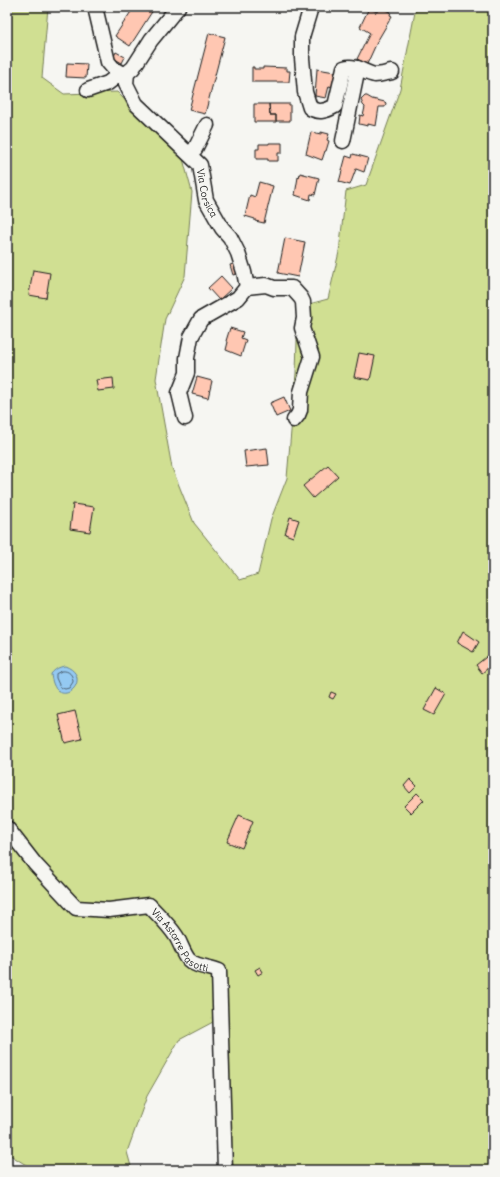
<svg xmlns="http://www.w3.org/2000/svg" width="500" height="1177" font-family="Delius,sans-serif">
<rect width="100%" height="100%" fill="#f6f6f2"/>
<filter id="ink" filterUnits="userSpaceOnUse"><feTurbulence type="fractalNoise" baseFrequency=".025" numOctaves="2"/><feDisplacementMap in="SourceGraphic" scale="8" xChannelSelector="R" yChannelSelector="G"/><feConvolveMatrix kernelMatrix="1 2 1 2 8 2 1 2 1" color-interpolation-filters="sRGB"/></filter>
<g filter="url(#ink)">
<path fill="#d0df92" stroke="#767e57" d="M 7,7 L 48,7 L 42,78 L 64,94 L 117,92 L 183,159 L 192,192 L 185,276 L 165,319 L 156,379 L 172,468 L 194,523 L 240,580 L 258,574 L 271,519 L 287,478 L 296,373 L 298,307 L 328,299 L 339,252 L 346,191 L 366,185 L 400,89 L 416,7 L 493,7 L 493,1170 L 221,1170 L 222,1120 L 213,1022 L 179,1040 L 147,1096 L 127,1152 L 132,1170 L 34,1170 L 7,1153 Z"/>
<path fill="#94c9f2" stroke="#64849c" d="M 65,666 C 97,678 56,716 51,674 C 55,669 59,667 65,666 Z"/>
<g fill="none" stroke-linecap="round" stroke-linejoin="round">
<path stroke="#4c6172" stroke-width="1" d="M 62,671 C 69,670 73,675 73,682 L 69,688 L 65,689 L 60,687 L 56,678 L 56,674 Z"/>
</g>
<path fill="#ffc7b2" stroke="#1c1c1c" d="M 134,7 L 155,7 L 130,46 L 115,36 Z
M 379,7 L 391,12 L 390,15 L 392,16 L 378,40 L 367,64 L 357,59 L 370,33 L 360,27 L 369,8 L 377,12 Z
M 209,33 L 225,37 L 205,114 L 189,110 Z
M 116,52 L 125,57 L 122,63 L 113,58 Z
M 67,63 L 87,64 L 86,78 L 66,77 Z
M 252,67 L 254,67 L 254,69 L 263,69 L 263,67 L 287,68 L 287,71 L 290,71 L 289,82 L 252,82 Z
M 317,69 L 335,72 L 333,87 L 329,86 L 326,98 L 315,96 Z
M 365,96 L 367,96 L 372,99 L 385,102 L 386,103 L 385,107 L 379,107 L 376,126 L 368,124 L 368,126 L 359,124 L 360,115 L 363,116 L 365,107 L 363,105 L 361,100 Z
M 254,104 L 269,104 L 270,115 L 276,115 L 276,122 L 254,122 Z
M 269,104 L 290,104 L 290,121 L 276,121 L 276,115 L 270,115 Z
M 311,132 L 321,134 L 321,132 L 329,134 L 327,140 L 329,141 L 326,151 L 325,151 L 322,160 L 306,154 Z
M 269,143 L 282,143 L 282,153 L 278,153 L 278,161 L 268,161 L 268,159 L 256,159 L 256,149 L 259,149 L 259,144 L 269,144 Z
M 353,154 L 368,158 L 364,172 L 356,169 L 350,185 L 339,182 L 346,156 L 352,158 Z
M 300,173 L 319,178 L 315,195 L 311,194 L 310,200 L 295,195 L 298,177 L 299,178 Z
M 259,182 L 273,186 L 264,223 L 255,221 L 255,219 L 245,216 L 250,195 L 255,197 Z
M 285,238 L 305,242 L 298,277 L 278,273 Z
M 237,263 L 240,273 L 233,275 L 230,265 Z
M 33,270 L 50,273 L 46,298 L 29,295 Z
M 221,276 L 232,288 L 219,300 L 208,288 Z
M 230,328 L 243,332 L 241,338 L 246,340 L 241,356 L 226,350 L 228,342 L 226,341 Z
M 359,353 L 375,356 L 370,380 L 354,377 Z
M 197,377 L 212,381 L 208,398 L 192,394 Z
M 113,378 L 114,389 L 98,391 L 96,380 Z
M 284,397 L 290,411 L 276,417 L 270,403 Z
M 267,448 L 269,465 L 246,467 L 244,451 Z
M 328,465 L 338,476 L 313,498 L 303,486 Z
M 73,504 L 94,507 L 90,532 L 70,529 Z
M 290,517 L 299,520 L 293,537 L 285,534 Z
M 463,631 L 479,642 L 473,652 L 457,643 Z
M 490,654 L 493,658 L 493,664 L 482,673 L 476,665 Z
M 436,688 L 446,694 L 434,715 L 424,710 Z
M 331,692 L 336,694 L 333,699 L 329,697 Z
M 75,711 L 82,739 L 65,743 L 58,715 Z
M 410,779 L 417,786 L 410,793 L 404,786 Z
M 417,793 L 424,800 L 411,813 L 404,806 Z
M 239,815 L 253,821 L 242,848 L 227,842 Z
M 260,967 L 263,972 L 258,975 L 255,970 Z"/>
<g fill="none" stroke-linecap="round" stroke-linejoin="round">
<g stroke="#1c1c1c" stroke-width="17">
<g id="minor">
<path d="M 95,7 L 108,62 L 114,69 L 121,73 L 127,73 L 133,68 L 151,40 L 178,7"/>
<path d="M 311,7 L 302,37 L 302,58 L 305,92 L 310,108 C 319,113 326,111 335,106 L 344,68 C 356,64 364,73 375,75 C 381,75 386,73 392,72"/>
<path id="s1" d="M 127,73 L 126,84 L 136,104 L 200,165 L 206,200 L 222,228 L 230,237 L 238,253 L 244,272 L 247,287 L 238,298 L 201,319 L 191,337 L 187,358 L 187,373 L 179,393 L 185,418"/>
<path d="M 88,90 L 108,83 L 121,73"/>
<path d="M 343,141 L 358,68"/>
<path d="M 188,153 L 195,149 L 207,125"/>
<path d="M 247,287 L 266,285 L 274,288 L 292,288 L 301,298 L 303,302 L 304,318 L 302,328 L 312,357 L 301,392 L 300,410 L 298,415 L 294,420"/>
<path id="s2" d="M 7,828 L 35,864 L 76,908 L 109,910 L 149,905 C 158,915 168,924 176,936 C 180,942 184,955 189,960 C 196,967 210,967 219,971 L 225,1170"/>
</g>
</g>
<use href="#minor" stroke="#f6f6f2" stroke-width="14"/>
</g>
</g>
<g text-anchor="middle" dominant-baseline="central" stroke-width="4" stroke-linejoin="round" paint-order="stroke">
<g font-size="10" fill="#1c1c1c" stroke="#f6f6f2">
<text stroke="none"><textPath href="#s1" startOffset="151">Via Corsica</textPath></text>
<text stroke="none"><textPath href="#s2" startOffset="227">Via Astorre Pasotti</textPath></text>
</g>
</g>
<rect width="500" height="1177" fill="none" stroke="#f6f6f2" stroke-width="24"/>
<rect x="12" y="12" width="476" height="1153" fill="none" stroke="#1c1c1c" stroke-width="1.5" filter="url(#ink)"/>
</svg>
